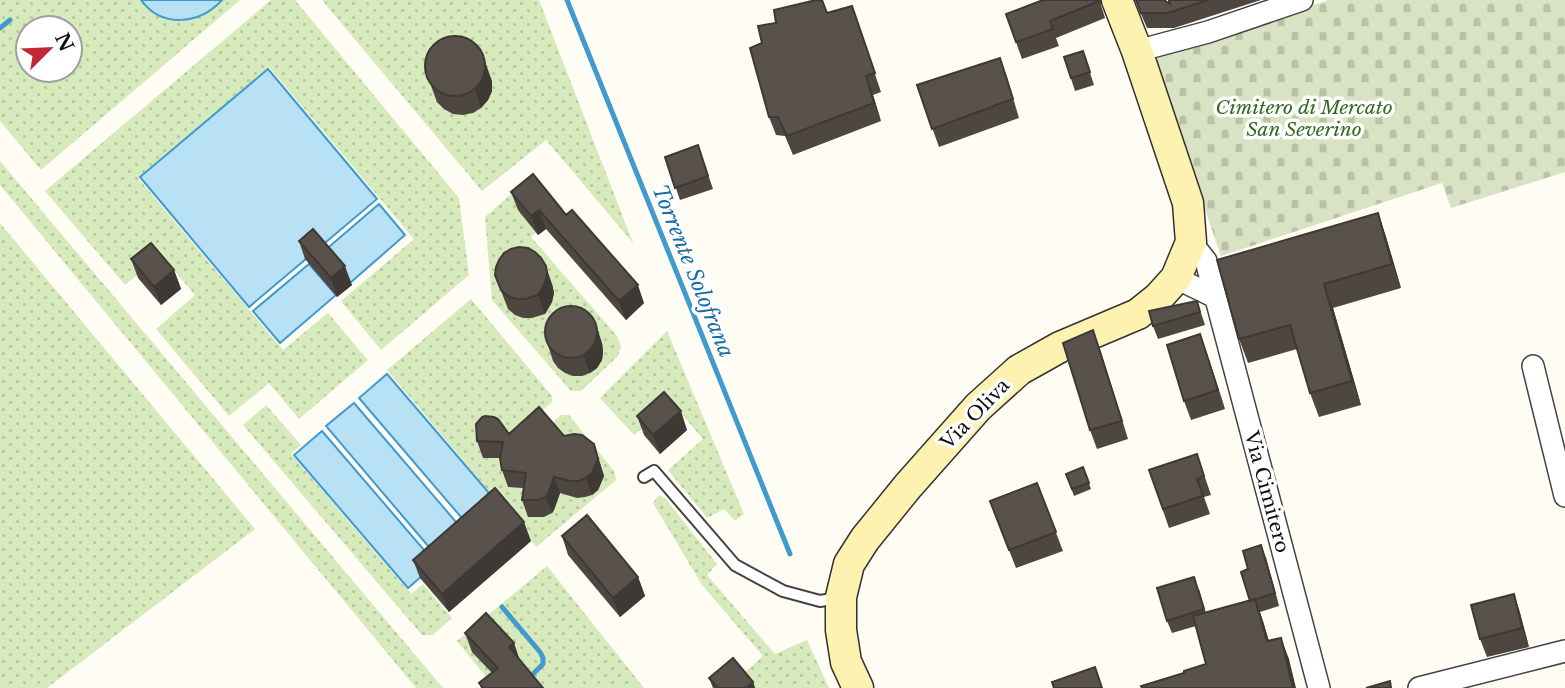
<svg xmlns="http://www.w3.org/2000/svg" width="1565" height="688" font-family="'Libre Baskerville',serif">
<defs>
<pattern id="grass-dots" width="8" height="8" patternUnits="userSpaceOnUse" patternTransform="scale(1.75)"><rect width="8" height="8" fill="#d6eabc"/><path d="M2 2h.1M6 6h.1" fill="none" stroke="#b7c8a1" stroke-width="1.8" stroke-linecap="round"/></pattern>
<pattern id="cemetery-stones" width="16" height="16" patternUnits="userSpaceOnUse" patternTransform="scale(1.75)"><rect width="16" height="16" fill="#d9e2c3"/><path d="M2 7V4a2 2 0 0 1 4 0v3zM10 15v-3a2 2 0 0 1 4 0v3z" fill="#b9c1a6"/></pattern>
</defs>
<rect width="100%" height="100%" fill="#fffcf4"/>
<path fill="url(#grass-dots)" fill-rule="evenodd" d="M 0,0 L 240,0 L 41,170 L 0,121 ZM 28,28 L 70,28 L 70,70 L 28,70 Z
M 271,0 L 295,0 L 459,198 L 469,275 L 381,350 L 341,301 L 414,239 L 269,67 L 138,178 L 283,350 L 328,313 L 368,360 L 299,419 L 269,383 L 229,416 L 156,329 L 195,295 L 161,255 L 125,285 L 45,191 Z
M 322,0 L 539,0 L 633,243 L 546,140 L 482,191 Z
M 0,161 L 443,688 L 416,688 L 0,185 Z
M 534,174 L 564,209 L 531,237 L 617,336 L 621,347 L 618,356 L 581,391 L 571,391 L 492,300 L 485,217 Z
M 0,223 L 255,529 L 47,688 L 0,688 Z
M 471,299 L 552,396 L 552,402 L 511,440 L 550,425 L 561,415 L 569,415 L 614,471 L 616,480 L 536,547 L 387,370 Z
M 667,331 L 744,514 L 735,521 L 724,509 L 707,518 L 668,470 L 703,439 L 673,404 L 634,435 L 600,398 Z
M 266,405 L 301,445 L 291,454 L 411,594 L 423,584 L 452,618 L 433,635 L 422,635 L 243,425 Z
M 659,495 L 665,498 L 717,564 L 707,575 L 775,654 L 807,640 L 829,688 L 728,688 L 763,656 L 702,585 L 653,503 Z
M 547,566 L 644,688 L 495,688 L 457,641 Z"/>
<path fill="url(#cemetery-stones)" d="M 1328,0 L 1565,0 L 1565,172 L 1451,208 L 1442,183 L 1221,256 L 1153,57 Z"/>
<path fill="#b8e1f6" stroke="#409acd" stroke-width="2" d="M 141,0 L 222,0 C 200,24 162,29 141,0 Z
M 268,69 L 377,199 L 249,307 L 140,177 Z
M 379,204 L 405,235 L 350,283 L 323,252 Z
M 309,264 L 336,295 L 280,343 L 253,311 Z
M 387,374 L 501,507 L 473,531 L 359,398 Z
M 354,403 L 468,536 L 440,560 L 326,426 Z
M 322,431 L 436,564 L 408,588 L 294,455 Z"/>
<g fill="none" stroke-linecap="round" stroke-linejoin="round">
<path stroke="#409acd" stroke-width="5" d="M 567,0 L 790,554
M 0,28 L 10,20
M 502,607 L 540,652 L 543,658 L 543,664 L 527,680"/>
<g stroke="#434343" stroke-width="14">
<path id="lane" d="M 644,477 L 654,471 L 735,565 L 783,591 L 820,601 L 838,598"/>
</g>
<g stroke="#434343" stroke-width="24">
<path id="street" d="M 1137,51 L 1208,32 L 1302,0
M 1191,242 L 1206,261 L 1319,688
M 1176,278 L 1215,297
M 1533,366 L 1565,496
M 1419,688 L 1565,651"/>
</g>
<g stroke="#323232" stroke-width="33">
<path id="secondary" d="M 858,688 L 846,662 L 841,630 L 841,597 L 849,564 L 865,539 L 908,486 L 978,407 L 1019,370 L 1060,347 L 1138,314 L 1158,298 L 1176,278 L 1191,242 L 1188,203 L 1137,51 L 1117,0"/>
</g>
<use href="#lane" stroke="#fff" stroke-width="10"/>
<use href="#street" stroke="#fff" stroke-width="21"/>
<use href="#secondary" stroke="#fef2b0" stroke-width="30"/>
</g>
<path fill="#4d4641" d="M 1101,0 L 1101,5 L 1105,18 L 1056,38 L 1059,46 L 1022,59 L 1006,14 Z
M 1135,0 L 1164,0 L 1169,4 L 1168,0 L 1261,0 L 1174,28 L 1147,28 Z
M 852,6 L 881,92 L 873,95 L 881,121 L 793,155 L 785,136 L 776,135 L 769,117 L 827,13 Z
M 1083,51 L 1094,85 L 1075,91 L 1064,57 Z
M 1000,58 L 1019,118 L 939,147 L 917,85 Z
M 427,75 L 492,81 L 492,91 L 488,100 L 481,108 L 473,113 L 463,115 L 453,114 L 444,109 L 437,102 Z
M 698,145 L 713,189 L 680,200 L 665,157 Z
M 511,192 L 566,215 L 644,303 L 626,320 L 546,229 L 538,235 L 518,210 Z
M 1378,213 L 1386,237 L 1401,288 L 1333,308 L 1361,405 L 1319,417 L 1310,393 L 1297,349 L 1248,363 L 1239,339 Z
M 299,241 L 352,285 L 337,297 L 305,259 Z
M 131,259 L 174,270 L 181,289 L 161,305 L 138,278 Z
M 495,275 L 552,284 L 554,293 L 552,302 L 545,314 L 532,318 L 523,318 L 515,315 L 508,309 Z
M 1197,301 L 1205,325 L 1158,339 L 1153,326 Z
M 1093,330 L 1128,439 L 1097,449 L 1090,430 Z
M 1200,334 L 1225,409 L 1191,420 L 1184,401 Z
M 547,342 L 602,343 L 603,352 L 602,360 L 597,368 L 590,373 L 582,376 L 573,376 L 565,373 L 558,368 L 553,361 Z
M 637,416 L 687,430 L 660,454 L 644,435 Z
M 509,434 L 564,436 L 594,444 L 604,476 L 598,490 L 592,495 L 585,497 L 577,498 L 560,493 L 554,510 L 552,513 L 544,517 L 528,517 L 522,500 L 523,488 L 508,487 L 502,470 L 500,458 L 483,458 L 477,441 Z
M 1197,454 L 1211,495 L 1204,497 L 1210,514 L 1169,528 L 1149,470 Z
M 1083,467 L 1091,489 L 1074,496 L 1066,474 Z
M 1037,483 L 1063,551 L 1016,568 L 990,501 Z
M 562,536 L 638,577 L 645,596 L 620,617 L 568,555 Z
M 531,541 L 449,612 L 420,578 L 413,560 Z
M 1266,558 L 1279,606 L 1260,612 L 1269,641 L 1289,659 L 1184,673 L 1206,664 L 1196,626 L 1172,633 L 1167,621 L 1199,589 L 1206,613 L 1250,601 L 1248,569 Z
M 1514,594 L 1520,613 L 1529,647 L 1487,657 L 1480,639 Z
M 465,633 L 514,643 L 520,661 L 543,688 L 481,688 L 479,683 L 492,673 L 472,652 Z
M 709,678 L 753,682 L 755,688 L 713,688 Z"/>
<path fill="#3e3935" d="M 482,53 L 492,81 L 492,91 L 488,100 L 481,108 L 475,89 Z
M 1000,58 L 1007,77 L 1019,118 L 1013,99 Z
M 866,76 L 873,95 L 881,121 L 874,103 Z
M 539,210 L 546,229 L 538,235 L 531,216 Z
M 1378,213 L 1386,237 L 1401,288 L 1392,264 Z
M 345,266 L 352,285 L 337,297 L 331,278 Z
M 546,266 L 552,284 L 554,293 L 552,302 L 545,314 L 538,295 Z
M 174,270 L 181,289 L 161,305 L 154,287 Z
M 1324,284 L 1333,308 L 1361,405 L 1352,381 Z
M 638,285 L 644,303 L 626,320 L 619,301 Z
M 596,324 L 602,343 L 603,352 L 602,360 L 597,368 L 590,373 L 583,355 Z
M 1093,330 L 1100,349 L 1128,439 L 1122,421 Z
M 1200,334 L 1207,353 L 1225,409 L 1218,390 Z
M 681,411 L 687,430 L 660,454 L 653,435 Z
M 594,444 L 604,476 L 598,490 L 592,495 L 586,478 Z
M 554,477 L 560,493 L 554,510 L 552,513 L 546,497 Z
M 524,522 L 531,541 L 449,612 L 442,594 Z
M 1261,545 L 1266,558 L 1279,606 L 1275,593 Z
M 638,577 L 645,596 L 620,617 L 613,598 Z
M 1514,594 L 1520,613 L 1529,647 L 1522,628 Z
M 1255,599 L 1263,621 L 1275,663 L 1267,641 Z
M 1281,638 L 1289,659 L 1296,688 L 1293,688 Z
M 514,643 L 520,662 L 509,647 Z
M 753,682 L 755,688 L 746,688 Z"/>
<path fill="#59514c" stroke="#3e3935" stroke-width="2" d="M 816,0 L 822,0 L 827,13 L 852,6 L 875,73 L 866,76 L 874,103 L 787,136 L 778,117 L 769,117 L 750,48 L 762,43 L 758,26 L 776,23 L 774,10 Z
M 1043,0 L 1099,0 L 1099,1 L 1050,21 L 1053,29 L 1016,42 L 1006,14 Z
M 1136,0 L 1164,0 L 1170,4 L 1169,0 L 1208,0 L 1168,13 L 1141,13 Z
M425 66a30 30 0 1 1 60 0a30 30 0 1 1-60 0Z
M 1083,51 L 1090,72 L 1071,78 L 1064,57 Z
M 1000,58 L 1013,99 L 932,129 L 917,85 Z
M 698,145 L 708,176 L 675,188 L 665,157 Z
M 533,174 L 566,215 L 572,210 L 638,285 L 619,301 L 539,210 L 531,216 L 511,192 Z
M 1378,213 L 1392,264 L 1324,284 L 1352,381 L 1310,393 L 1290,325 L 1239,339 L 1217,260 Z
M 313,229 L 345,266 L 331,278 L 299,241 Z
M 151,243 L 174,270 L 154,287 L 131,259 Z
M 519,247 L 528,248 L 535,252 L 541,258 L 546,266 L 547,274 L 545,283 L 538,295 L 525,299 L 516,299 L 508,296 L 501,290 L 495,275 L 496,267 L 499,260 L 504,253 L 511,249 Z
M 1197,301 L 1200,312 L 1153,326 L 1149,311 Z
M545 332a26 26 0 1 1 52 0a26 26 0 1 1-52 0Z
M 1093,330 L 1122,421 L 1090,430 L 1063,343 Z
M 1200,334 L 1218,390 L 1184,401 L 1167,345 Z
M 664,392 L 681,411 L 653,435 L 637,416 Z
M 539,407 L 564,436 L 574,434 L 582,435 L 594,444 L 598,459 L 592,473 L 586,478 L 579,481 L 571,481 L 554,477 L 548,494 L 546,497 L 538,500 L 522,500 L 526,473 L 502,470 L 500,458 L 503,442 L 477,441 L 476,424 L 482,417 L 485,416 L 494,417 L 498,419 L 509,434 Z
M 1197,454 L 1204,476 L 1197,479 L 1203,496 L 1163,509 L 1149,470 Z
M 1083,467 L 1089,483 L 1072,489 L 1066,474 Z
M 1037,483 L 1056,532 L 1009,550 L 990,501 Z
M 495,488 L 524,522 L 442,594 L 413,560 Z
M 587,515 L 638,577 L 613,598 L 562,536 Z
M 1261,545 L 1275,593 L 1250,601 L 1241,572 L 1248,569 L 1243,551 Z
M 1194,577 L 1204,609 L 1167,621 L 1157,588 Z
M 1514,594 L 1522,628 L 1480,639 L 1471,605 Z
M 1255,599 L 1267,641 L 1281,638 L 1293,688 L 1142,688 L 1141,686 L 1184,673 L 1184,671 L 1206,664 L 1193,616 Z
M 486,613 L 514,643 L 509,647 L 543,688 L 483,688 L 479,683 L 498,668 L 465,633 Z
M 733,658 L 753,682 L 746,688 L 718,688 L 709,678 Z
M 1095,667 L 1102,688 L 1054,688 L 1052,682 Z
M 1390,681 L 1391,688 L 1366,688 Z"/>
<g text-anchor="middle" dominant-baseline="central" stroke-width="7" stroke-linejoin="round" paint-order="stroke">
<g font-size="19" font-style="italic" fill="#316920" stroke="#fff">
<text x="1304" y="107">Cimitero di Mercato<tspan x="1304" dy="22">San Severino</tspan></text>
</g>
<g font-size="19" fill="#101010" stroke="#fff">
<text transform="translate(975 414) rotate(-46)">Via Oliva</text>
<text transform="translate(1267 492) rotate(75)">Via Cimitero</text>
</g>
<g font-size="21" font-style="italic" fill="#196ba3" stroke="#fff">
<text transform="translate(693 271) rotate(68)">Torrente Solofrana</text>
</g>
</g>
<g transform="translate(49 49) rotate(66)"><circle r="33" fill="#ffffff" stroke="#9f9f9f" stroke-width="2"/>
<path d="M0-5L12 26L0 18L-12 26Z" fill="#c12834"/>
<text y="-10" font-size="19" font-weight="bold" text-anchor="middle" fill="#101010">N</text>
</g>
</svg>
